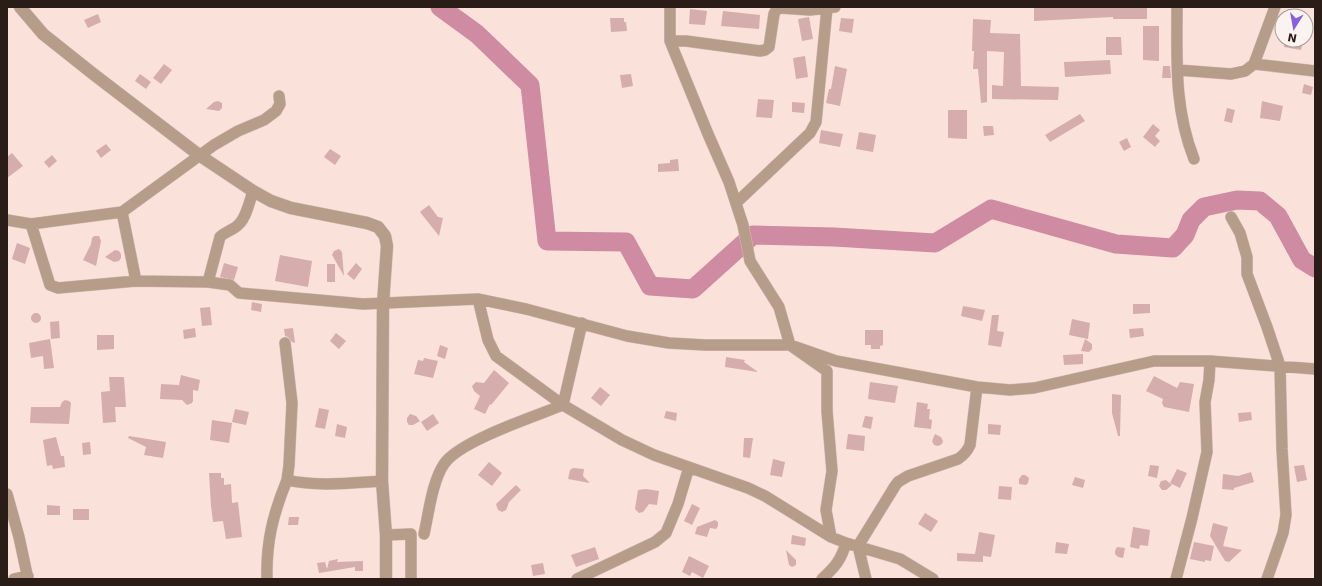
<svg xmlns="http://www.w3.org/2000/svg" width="1322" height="586" font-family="'DejaVu Sans',sans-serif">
<rect width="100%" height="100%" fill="#fae2da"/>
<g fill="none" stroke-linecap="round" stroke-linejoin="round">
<path stroke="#ce8ba1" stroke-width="19" d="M 440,7 L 477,34 L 530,85 L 547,241 L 626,242 L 650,286 L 693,289 L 753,235 L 834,237 L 935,243 L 991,209 L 1116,244 L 1173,248 L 1185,235 L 1191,220 L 1204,207 L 1237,200 L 1260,201 L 1278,216 L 1302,260 L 1315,268"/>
</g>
<path fill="#d4adac" d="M 1034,7 L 1147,7 L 1147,19 L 1113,19 L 1113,17 L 1034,21 Z
M 690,9 L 707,11 L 705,25 L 689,24 Z
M 723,11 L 760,15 L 759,29 L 721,26 Z
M 98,14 L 101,22 L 88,28 L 84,20 Z
M 809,17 L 813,39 L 802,41 L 798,19 Z
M 610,18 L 624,18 L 624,22 L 626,22 L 627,31 L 611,32 Z
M 841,18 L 854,19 L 852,33 L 839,31 Z
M 973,19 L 991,20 L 990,33 L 1020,34 L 1021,86 L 1059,87 L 1058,100 L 992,99 L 992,85 L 1003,86 L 1004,52 L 987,51 L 987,102 L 981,103 L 978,69 L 973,69 L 974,51 L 972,51 Z
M 1143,26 L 1159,26 L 1159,61 L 1143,60 Z
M 1106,37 L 1121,37 L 1122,55 L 1106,55 Z
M 1285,40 L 1303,40 L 1301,50 L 1284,47 Z
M 805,56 L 808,77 L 796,79 L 793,58 Z
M 1110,60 L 1111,74 L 1065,77 L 1064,62 Z
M 164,64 L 172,70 L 161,84 L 153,78 Z
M 835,66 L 847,69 L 840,106 L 826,103 L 829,89 L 831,89 Z
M 1163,66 L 1170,66 L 1171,78 L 1162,78 Z
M 140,74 L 151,82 L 146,89 L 135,81 Z
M 631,74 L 633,86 L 622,88 L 620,75 Z
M 1304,84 L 1313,87 L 1311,95 L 1302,93 Z
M 758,99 L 774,100 L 772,118 L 756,117 Z
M 218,101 L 222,103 L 222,108 L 219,111 L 206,109 L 214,102 Z
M 1262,101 L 1283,106 L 1280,121 L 1260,118 Z
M 792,102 L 805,103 L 804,113 L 792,112 Z
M 1227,108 L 1235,110 L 1232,123 L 1224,121 Z
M 948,110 L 967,110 L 967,139 L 948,138 Z
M 1080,114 L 1085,121 L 1050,142 L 1045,135 Z
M 1153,124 L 1160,130 L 1155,136 L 1160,141 L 1155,147 L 1143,137 Z
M 983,126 L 993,126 L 994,135 L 984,136 Z
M 821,130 L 843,134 L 840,147 L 819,143 Z
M 859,132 L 876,135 L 873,152 L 856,149 Z
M 1127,138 L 1131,147 L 1124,151 L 1119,142 Z
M 106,144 L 111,150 L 101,158 L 96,151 Z
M 330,149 L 341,156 L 335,165 L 324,157 Z
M 12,153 L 23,166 L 7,178 L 7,157 Z
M 52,155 L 57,161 L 49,168 L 44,162 Z
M 678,159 L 679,171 L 658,172 L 658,164 L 670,163 L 670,160 Z
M 429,205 L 438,217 L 443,218 L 439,236 L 420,212 Z
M 94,236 L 99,236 L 101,241 L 96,266 L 83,260 L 91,244 L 92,238 Z
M 17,243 L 30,248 L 25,264 L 12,259 Z
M 339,249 L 342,252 L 344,276 L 332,255 L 334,251 Z
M 115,250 L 119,251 L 121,254 L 121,258 L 119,261 L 114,262 L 105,257 Z
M 280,255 L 312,261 L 308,287 L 275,281 Z
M 224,263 L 238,267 L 234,280 L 220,277 Z
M 356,263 L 362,269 L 354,280 L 347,274 Z
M 327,264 L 335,264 L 335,282 L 327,282 Z
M 252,302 L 262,304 L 261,312 L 251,310 Z
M 1133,304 L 1150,304 L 1150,313 L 1133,314 Z
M 963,306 L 985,310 L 982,321 L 961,316 Z
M 210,307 L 212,325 L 202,326 L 200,308 Z
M31 318a5 5 0 1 1 10 0a5 5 0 1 1-10 0Z
M 992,315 L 999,315 L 997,331 L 1004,332 L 1001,347 L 988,345 Z
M 1072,319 L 1090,323 L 1088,339 L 1069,335 Z
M 59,321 L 60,338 L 51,339 L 50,322 Z
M 195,328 L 196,337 L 184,339 L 183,330 Z
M 293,328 L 295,343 L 292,342 L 288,337 L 285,336 L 284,329 Z
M 1143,328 L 1144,336 L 1130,338 L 1129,329 Z
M 865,330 L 883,330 L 883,345 L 880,346 L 880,349 L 871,349 L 871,345 L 865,345 Z
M 336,333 L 346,341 L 339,349 L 330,341 Z
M 97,335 L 114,335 L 114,349 L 97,350 Z
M 50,339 L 54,368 L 44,369 L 43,356 L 31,358 L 29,343 Z
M 1085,339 L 1092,344 L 1092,349 L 1089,352 L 1081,351 Z
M 440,345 L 448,348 L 445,359 L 437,356 Z
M 1083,354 L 1083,364 L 1064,365 L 1063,355 Z
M 726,357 L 745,360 L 744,362 L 758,372 L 725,367 Z
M 424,358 L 438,361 L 433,378 L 414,374 L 418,360 L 423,361 Z
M 494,370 L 509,383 L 491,405 L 490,404 L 485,414 L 474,409 L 480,396 L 474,391 L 472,386 L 476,382 L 484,383 Z
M 181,375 L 200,380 L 198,391 L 193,390 L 193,401 L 192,403 L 187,405 L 182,400 L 160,399 L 161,384 L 179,385 Z
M 1154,376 L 1177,388 L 1180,382 L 1194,384 L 1189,412 L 1164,407 L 1162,403 L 1163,399 L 1146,391 Z
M 109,377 L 124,377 L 126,407 L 115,407 L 116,422 L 103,423 L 101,392 L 110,391 Z
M 870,382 L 898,386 L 895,403 L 868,399 Z
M 600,387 L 610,395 L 601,406 L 591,398 Z
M 1112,394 L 1121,395 L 1120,436 L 1118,436 L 1112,413 Z
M 65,400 L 69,401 L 71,403 L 69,424 L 30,423 L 31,407 L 60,407 L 62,402 Z
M 917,402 L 928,404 L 927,409 L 930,409 L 929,419 L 932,420 L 931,429 L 914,427 Z
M 319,408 L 329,410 L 325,429 L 315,427 Z
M 235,409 L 249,412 L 246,425 L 232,422 Z
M 666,411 L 677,413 L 676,421 L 664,418 Z
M 1251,412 L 1252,420 L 1239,422 L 1238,413 Z
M 410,414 L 416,416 L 420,421 L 413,425 L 409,425 L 407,422 L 407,418 Z
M 433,414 L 439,423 L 427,431 L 421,422 Z
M 865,416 L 873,417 L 871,429 L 862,427 Z
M 212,420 L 232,423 L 229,443 L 210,440 Z
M 337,424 L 347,427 L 345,438 L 335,436 Z
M 988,424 L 1001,425 L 1000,435 L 988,434 Z
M 848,434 L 865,436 L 864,451 L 846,449 Z
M 935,434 L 941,437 L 943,441 L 942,444 L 938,446 L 934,445 L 932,441 Z
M 129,436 L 166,442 L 163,458 L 144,455 L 146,447 L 128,438 Z
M 56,437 L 61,456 L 64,456 L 65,467 L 53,469 L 52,465 L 47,466 L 43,440 Z
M 744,438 L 753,438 L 750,458 L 743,457 Z
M 90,442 L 91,454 L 83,455 L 82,443 Z
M 773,459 L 785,462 L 782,477 L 770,475 Z
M 489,462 L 502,473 L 492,486 L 478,475 Z
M 1150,465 L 1159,466 L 1157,478 L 1148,476 Z
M 1304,465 L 1307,480 L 1297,482 L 1294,466 Z
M 573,468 L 584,469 L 583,476 L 590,483 L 568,479 L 570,470 Z
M 1177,469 L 1187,473 L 1180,488 L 1170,483 Z
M 1251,472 L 1254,482 L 1234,488 L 1234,490 L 1222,489 L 1223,474 L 1238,476 Z
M 209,473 L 221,473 L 221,478 L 224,478 L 224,485 L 231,484 L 232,503 L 238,502 L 242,537 L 226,539 L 223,521 L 213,522 L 211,506 Z
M 1022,475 L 1025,475 L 1029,478 L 1028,483 L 1026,485 L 1019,484 L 1019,479 Z
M 1075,477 L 1085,480 L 1083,488 L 1072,485 Z
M 1166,480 L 1172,485 L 1166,490 L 1162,490 L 1159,486 L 1161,481 Z
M 516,485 L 521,490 L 509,502 L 506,510 L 502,512 L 498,510 L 496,504 Z
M 999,486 L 1012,487 L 1011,500 L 998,499 Z
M 646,489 L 659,491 L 657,505 L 649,504 L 643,512 L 639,513 L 635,509 L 638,490 Z
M 692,504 L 700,508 L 692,525 L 684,521 Z
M 47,505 L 60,506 L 60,515 L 47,515 Z
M 73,509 L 89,509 L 89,520 L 73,520 Z
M 925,513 L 938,521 L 931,532 L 918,524 Z
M 289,517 L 299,517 L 298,525 L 288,525 Z
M 715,520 L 718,522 L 718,526 L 716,529 L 710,528 L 707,537 L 695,534 L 697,527 Z
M 1213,523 L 1228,527 L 1223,546 L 1242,550 L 1229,562 L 1225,561 L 1210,536 Z
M 1133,527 L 1150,530 L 1148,546 L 1140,545 L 1139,549 L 1130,547 Z
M 979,532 L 995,535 L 991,557 L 983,556 L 983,562 L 957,561 L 957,553 L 975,554 Z
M 792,535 L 806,538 L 805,546 L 791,544 Z
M 1056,542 L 1069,544 L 1067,554 L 1055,553 Z
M 1194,542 L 1214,546 L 1211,561 L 1205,560 L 1205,562 L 1190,559 Z
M 595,547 L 599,559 L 576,567 L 571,555 Z
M 1117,547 L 1125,548 L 1123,558 L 1118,557 L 1115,554 L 1115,551 Z
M 786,550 L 796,560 L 796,565 L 792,567 L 789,565 Z
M 689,556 L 709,566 L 703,578 L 692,572 L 690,576 L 682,572 Z
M 338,559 L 337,562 L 363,561 L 363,571 L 355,571 L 355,567 L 319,573 L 317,563 L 325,562 L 327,569 L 329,561 Z
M 543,563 L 545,574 L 533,576 L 531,565 Z"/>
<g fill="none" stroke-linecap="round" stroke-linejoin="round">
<g stroke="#d5beb7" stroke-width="12">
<path id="minor" d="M 670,7 L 670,41 L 708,134 L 729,182 L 743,225 L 750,261 L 779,307 L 790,345 L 827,371 L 827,411 L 832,471 L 826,510 L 831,537
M 1177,7 C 1177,60 1174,108 1194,159
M 670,41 L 686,41 L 760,51 L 765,50 L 769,47 L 774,14 L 776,10 L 780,8 L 810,10 L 835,7
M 1254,64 L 1315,71
M 1178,70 L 1231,74 L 1245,71 L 1254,64 L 1275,7
M 736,203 L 810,133 L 816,122 L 827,8
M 122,212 L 136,281 L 208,282 L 220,237 C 226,231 234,230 239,224 C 246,218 250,200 253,191
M 1231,217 L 1240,233 L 1247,257 L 1247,274 L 1267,327 L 1280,366 L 1282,449 L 1286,515 L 1283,533 L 1267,579
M 7,220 L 31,224 L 122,212 L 214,145 L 238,131 L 264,120 L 276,111 L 280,104 L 279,96
M 31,224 L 50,285 L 58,288 L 136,281
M 208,282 L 230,285 L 239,293 L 363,304 L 478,299 L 526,309 L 627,336 L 669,343 L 705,345 L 790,345 L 836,361 L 977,387 L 1010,390 L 1034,388 L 1154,361 L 1210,361 L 1315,369
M 478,299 L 488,340 L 496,356 L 563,405 L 622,440 L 654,455 L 748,488 L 765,496 L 831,537 L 846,543 L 900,559 L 933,579
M 285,343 L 292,403 L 289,465 L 287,480
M 7,494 L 19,537 L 28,579
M 424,534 C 429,512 432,482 444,464 C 459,441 536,416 563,405 L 582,323
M 386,535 L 411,534 L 411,579
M 14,579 L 28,576
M 267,579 C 266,542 273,514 287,480 C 318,487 350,483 382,481
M 577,579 L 655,542 L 666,533 L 678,504 L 689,467
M 822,579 C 835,567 841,560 846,543
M 866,579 L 858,546 L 895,486 L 898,482 L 908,476 L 958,459 C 964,455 967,452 970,445 L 977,387
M 1176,579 L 1192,518 L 1207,452 L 1205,402 L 1209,380 L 1210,361"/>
</g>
<g stroke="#d5beb7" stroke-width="13">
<path id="tertiary" d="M 20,7 L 43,34 L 92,73 L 199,155 L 253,191 L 271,201 L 291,208 L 367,223 L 378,227 L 385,236 L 387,246 L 383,304 L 382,481 L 386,535 L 386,579"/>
</g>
<use href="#minor" stroke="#b59d8a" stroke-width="11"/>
<use href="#tertiary" stroke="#b59d8a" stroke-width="12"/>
</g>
<rect width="1322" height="586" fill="none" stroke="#2a1c17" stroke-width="16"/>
<g transform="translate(1294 28) rotate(191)"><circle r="19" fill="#fbf3f0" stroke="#a79d99"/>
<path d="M0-3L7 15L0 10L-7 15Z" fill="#8761dc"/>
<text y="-6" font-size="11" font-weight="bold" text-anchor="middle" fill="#2a1c17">N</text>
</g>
</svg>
